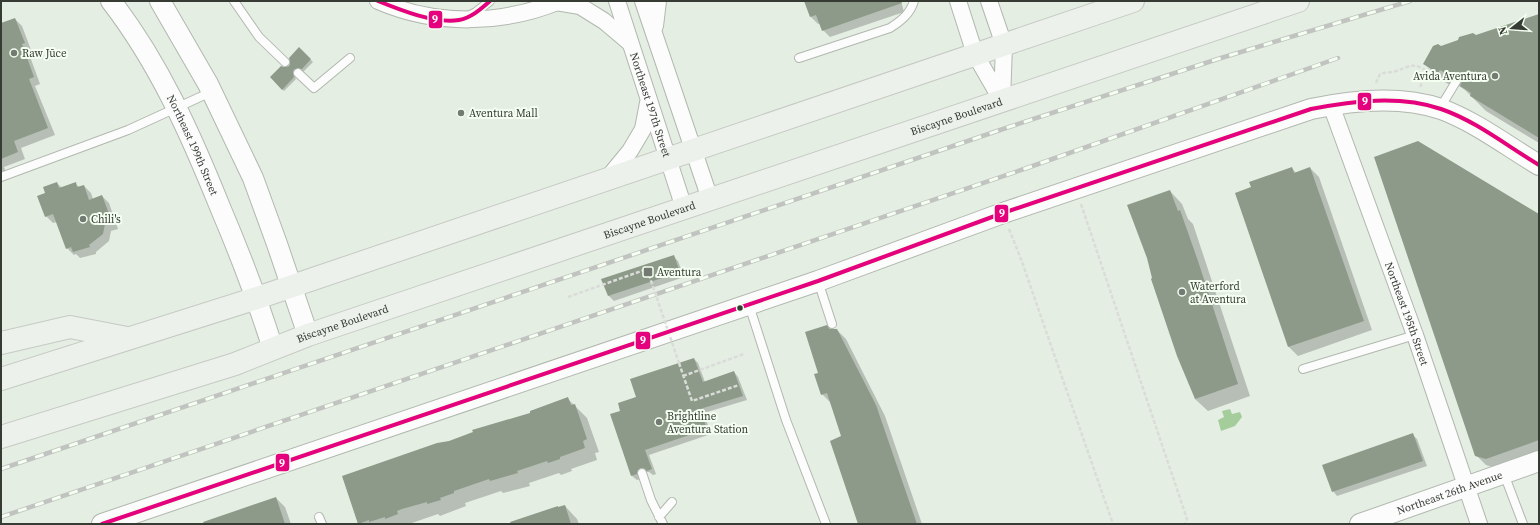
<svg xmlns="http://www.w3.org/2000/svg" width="1540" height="525" font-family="'Source Serif 4',serif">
<rect width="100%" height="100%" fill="#e5eee3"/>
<path fill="#a5cd9c" d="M 1230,409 L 1232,414 L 1240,412 L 1242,417 L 1235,426 L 1221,431 L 1218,420 L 1224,417 L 1222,411 Z"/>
<path fill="#0003" d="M 901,1 L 904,12 L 830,37 L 823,30 L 821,23 L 818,24 L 811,17 L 806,2 Z
M 1539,15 L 1539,143 L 1486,111 L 1465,90 L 1456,84 L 1454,87 L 1439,79 L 1424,63 L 1441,47 Z
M 15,19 L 22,26 L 31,50 L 28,51 L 40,84 L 35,86 L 55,135 L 21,148 L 25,159 L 4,167 L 6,173 L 1,175 L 1,24 Z
M 299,48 L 313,62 L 304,71 L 296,71 L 294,75 L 296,79 L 284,91 L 271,77 L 289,67 Z
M 1292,168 L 1296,173 L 1310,168 L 1319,177 L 1372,330 L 1298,356 L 1289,347 L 1236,193 L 1252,188 Z
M 57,183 L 62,188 L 75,183 L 80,188 L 84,186 L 91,193 L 93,199 L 102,196 L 109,203 L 118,229 L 111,231 L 109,241 L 96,252 L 96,254 L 80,258 L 76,254 L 74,255 L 67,248 L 57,222 L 53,223 L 46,216 L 46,193 Z
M 1170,191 L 1182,204 L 1188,219 L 1193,224 L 1250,396 L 1208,411 L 1195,399 Z
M 1539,215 L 1539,452 L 1495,468 L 1486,465 L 1476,455 Z
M 673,256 L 678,261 L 684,277 L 614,301 L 609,296 L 603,280 Z
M 830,330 L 837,330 L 846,339 L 885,416 L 922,524 L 859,524 L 842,436 L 831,403 L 822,394 L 820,373 Z
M 694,359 L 698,363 L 705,382 L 734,372 L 738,377 L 747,400 L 704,413 L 711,434 L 649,455 L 656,474 L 653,475 L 649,472 L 644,472 L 641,479 L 637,480 L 632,476 L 612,415 L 622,411 L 638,397 Z
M 568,399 L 587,418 L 599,452 L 595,453 L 597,460 L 571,469 L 572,471 L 561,475 L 559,473 L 529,483 L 530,486 L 503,493 L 501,491 L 465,503 L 466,506 L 440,516 L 438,514 L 409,524 L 359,523 L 449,442 L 532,414 Z
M 1412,434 L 1417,439 L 1427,466 L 1337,496 L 1333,491 Z
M 276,498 L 285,507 L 291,524 L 208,524 Z
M 565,506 L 577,519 L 579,524 L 513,524 Z"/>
<path fill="#8d9a89" d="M 804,1 L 901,1 L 902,3 L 822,31 L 816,15 L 810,17 Z
M 1539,14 L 1539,138 L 1470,96 L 1471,93 L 1460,86 L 1462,81 L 1460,76 L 1457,75 L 1452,77 L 1440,70 L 1438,73 L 1423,64 L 1433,46 L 1438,44 L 1441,46 L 1458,40 L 1459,37 L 1473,33 L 1476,35 Z
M 15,18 L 25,43 L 22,44 L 34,77 L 29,79 L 48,128 L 14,141 L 18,152 L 1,159 L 1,23 Z
M 299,47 L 311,59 L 302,69 L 294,69 L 293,72 L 294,77 L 282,90 L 270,77 L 281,66 L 284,67 L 289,66 L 290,63 L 289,58 Z
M 1418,141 L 1539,214 L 1539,440 L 1486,459 L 1475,456 L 1374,157 Z
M 1292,167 L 1294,173 L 1310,167 L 1364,321 L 1288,347 L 1235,193 L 1251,187 L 1249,182 Z
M 57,182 L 59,188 L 76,182 L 77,187 L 84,185 L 89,200 L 102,195 L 112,222 L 105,224 L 103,234 L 89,245 L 90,247 L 73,252 L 71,247 L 66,249 L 53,214 L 45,217 L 37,196 L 45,193 L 43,187 Z
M 1170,190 L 1178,211 L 1180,210 L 1198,261 L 1238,384 L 1195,399 L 1177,356 L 1151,279 L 1152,278 L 1147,258 L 1127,205 Z
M 674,255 L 680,272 L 608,296 L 601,279 Z
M 827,325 L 830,329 L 837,329 L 876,405 L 917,524 L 858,524 L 830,441 L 841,436 L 827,393 L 821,395 L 814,374 L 818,373 L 805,332 Z
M 694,358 L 703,382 L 734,371 L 743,396 L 700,409 L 707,429 L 645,450 L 652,469 L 647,471 L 643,468 L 640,468 L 637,474 L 631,476 L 610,414 L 620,411 L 618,403 L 636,397 L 630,379 Z
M 568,397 L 571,405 L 575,404 L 587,439 L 583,441 L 585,448 L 560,457 L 560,459 L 548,463 L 547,461 L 517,471 L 518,473 L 490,481 L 489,479 L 454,491 L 454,493 L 440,498 L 441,500 L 427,504 L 427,502 L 402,509 L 397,511 L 398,514 L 385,519 L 385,517 L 369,522 L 369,520 L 358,524 L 342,476 L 437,443 L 449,441 L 473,432 L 472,430 L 530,413 L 530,411 Z
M 1413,433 L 1423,461 L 1332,492 L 1322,465 Z
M 276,497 L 285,524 L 204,524 L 203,522 Z
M 565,505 L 571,524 L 511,524 L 510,522 L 558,506 L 558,507 Z"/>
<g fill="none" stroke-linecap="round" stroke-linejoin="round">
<g stroke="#b1b8af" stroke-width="10">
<path id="service" d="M 234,1 L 259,37 L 285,62
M 468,16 L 476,12 L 490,1
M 799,58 L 890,28 C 901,21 910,14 914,1
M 298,73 L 314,88 L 350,58
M 1440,108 L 1457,80
M 1,177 L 128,130 L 211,92
M 818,281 L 832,324
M 749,305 L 786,420 L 826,524
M 1303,369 L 1415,335
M 642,473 L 651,500 L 663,524
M 1504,474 L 1523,524
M 319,517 L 322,524
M 659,517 L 672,502"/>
</g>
<g stroke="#b1b8af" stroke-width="18">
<g id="minor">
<path d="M 378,1 C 436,26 501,25 560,1"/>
<path id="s1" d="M 617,1 L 684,208"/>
<path d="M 643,1 L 710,199"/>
<path d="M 958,1 L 975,54 L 1002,101"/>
<path d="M 989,1 L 1004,45 L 1002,101"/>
<path d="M 556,2 L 580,6 L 604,21 L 630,43"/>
<path d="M 655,26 L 658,1"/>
<path id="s2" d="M 1331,105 L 1415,335 L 1479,524"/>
<path d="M 607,179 L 630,151 L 643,129 L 648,103"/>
</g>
</g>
<g stroke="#b1b8af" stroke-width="22">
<g id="tertiary">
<path id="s3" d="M 111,1 C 159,63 191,135 220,207 C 240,254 258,301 273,349"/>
<path d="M 160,1 L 208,84 L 253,178 L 277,244 L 308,335"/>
<path d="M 102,524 L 818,281 L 1003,213 L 1311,109 C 1353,100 1400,95 1441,109 C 1476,122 1507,146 1539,165"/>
<path id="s4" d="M 1360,524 L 1539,461"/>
</g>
</g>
<g stroke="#c6cac4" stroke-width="24">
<g id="primary">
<path d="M 1,343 L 70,327 L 127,338"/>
<path d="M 1,379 L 257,298 L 1133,1"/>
<path id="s5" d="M 1,437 L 235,364 L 308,335 L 1298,1"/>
</g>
</g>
<path stroke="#dadcd9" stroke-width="2.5" stroke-dasharray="4 2" stroke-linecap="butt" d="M 1376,83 L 1380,74 C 1385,72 1391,73 1396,71 C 1412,66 1412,62 1427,71
M 1420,87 L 1429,68
M 1081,204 L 1187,519 L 1185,524
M 1009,229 L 1021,259 L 1113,524
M 568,297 L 647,269
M 679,363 L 692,401 L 739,385
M 683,376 L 744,354"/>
<use href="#service" stroke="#fbfcfb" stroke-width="8"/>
<use href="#minor" stroke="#fbfcfb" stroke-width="16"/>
<use href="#tertiary" stroke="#fbfcfb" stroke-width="20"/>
<use href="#primary" stroke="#ecf1eb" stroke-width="22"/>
<g stroke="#c0c3bf" stroke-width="4.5">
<path id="rail" d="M 1,469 L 1009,127 L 1221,58 L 1410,1
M 1,517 L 1027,168 L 1338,58"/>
</g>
<use href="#rail" stroke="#f4fef1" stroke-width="3" stroke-dasharray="9" stroke-linecap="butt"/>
<path stroke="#dadcd9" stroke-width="2.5" stroke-dasharray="4 2" stroke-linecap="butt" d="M 647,269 L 679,363"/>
<g stroke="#f4fef1" stroke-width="7">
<path id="bus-1" d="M 378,1 C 400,10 435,24 459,20 C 471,18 481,9 490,1
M 102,524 L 818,281 L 1003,213 L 1311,109 C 1353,101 1399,95 1441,109 C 1476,121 1507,146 1539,165"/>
</g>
<use href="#bus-1" stroke="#e5007d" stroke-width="4"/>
</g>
<g fill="#737a71" stroke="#f4fef1" stroke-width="1.5">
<circle cx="14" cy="53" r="4"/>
<circle cx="1495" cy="76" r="4"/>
<circle cx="461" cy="113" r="4"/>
<circle cx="83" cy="219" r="4"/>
<rect x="643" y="267" width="10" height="10" rx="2"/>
<circle cx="1182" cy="292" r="4"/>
<circle cx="659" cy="422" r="4"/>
</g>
<circle fill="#363c34" stroke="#f4fef1" stroke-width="1.5" cx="740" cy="308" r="3.5"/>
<g text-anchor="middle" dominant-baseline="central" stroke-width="4" stroke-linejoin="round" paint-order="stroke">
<g font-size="11" fill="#363c34" stroke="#f4fef1" text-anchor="start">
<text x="22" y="53">Raw Jūce</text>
<text x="1487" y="76" text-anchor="end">Avida Aventura</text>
<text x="469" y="113">Aventura Mall</text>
<text x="91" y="219">Chili's</text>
<text x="657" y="272">Aventura</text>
<text x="1190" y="286">Waterford<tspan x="1190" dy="13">at Aventura</tspan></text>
<text x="667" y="416">Brightline<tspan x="667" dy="13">Aventura Station</tspan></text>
</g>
<g font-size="11" fill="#363c34" stroke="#f4fef1">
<text stroke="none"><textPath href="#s1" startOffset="109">Northeast 197th Street</textPath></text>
<text stroke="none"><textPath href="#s5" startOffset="1008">Biscayne Boulevard</textPath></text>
<text stroke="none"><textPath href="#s3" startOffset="166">Northeast 199th Street</textPath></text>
<text stroke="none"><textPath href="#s5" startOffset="684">Biscayne Boulevard</textPath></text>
<text stroke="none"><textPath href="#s2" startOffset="222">Northeast 195th Street</textPath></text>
<text stroke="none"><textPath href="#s5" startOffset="360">Biscayne Boulevard</textPath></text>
<text stroke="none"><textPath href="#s4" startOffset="95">Northeast 26th Avenue</textPath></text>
</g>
</g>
<g stroke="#f4fef1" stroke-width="1.5">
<rect x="428" y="10" width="15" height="19" rx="4" fill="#e5007d"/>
<rect x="1357" y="92" width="15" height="19" rx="4" fill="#e5007d"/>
<rect x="994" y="204" width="15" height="19" rx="4" fill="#e5007d"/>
<rect x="635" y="331" width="16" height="19" rx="4" fill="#e5007d"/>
<rect x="275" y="453" width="15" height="19" rx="4" fill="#e5007d"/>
</g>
<g font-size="11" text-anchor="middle" font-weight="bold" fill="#fff">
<text x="435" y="23">9</text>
<text x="1365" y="105">9</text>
<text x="1002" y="217">9</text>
<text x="643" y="344">9</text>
<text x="282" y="467">9</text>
</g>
<rect width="1540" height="525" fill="none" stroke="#363c34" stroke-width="4"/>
<g transform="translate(1512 28) rotate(253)" stroke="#f4fef1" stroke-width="3" paint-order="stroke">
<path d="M0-3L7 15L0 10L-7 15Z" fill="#363c34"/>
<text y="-6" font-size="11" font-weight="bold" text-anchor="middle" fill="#363c34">N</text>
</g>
</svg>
